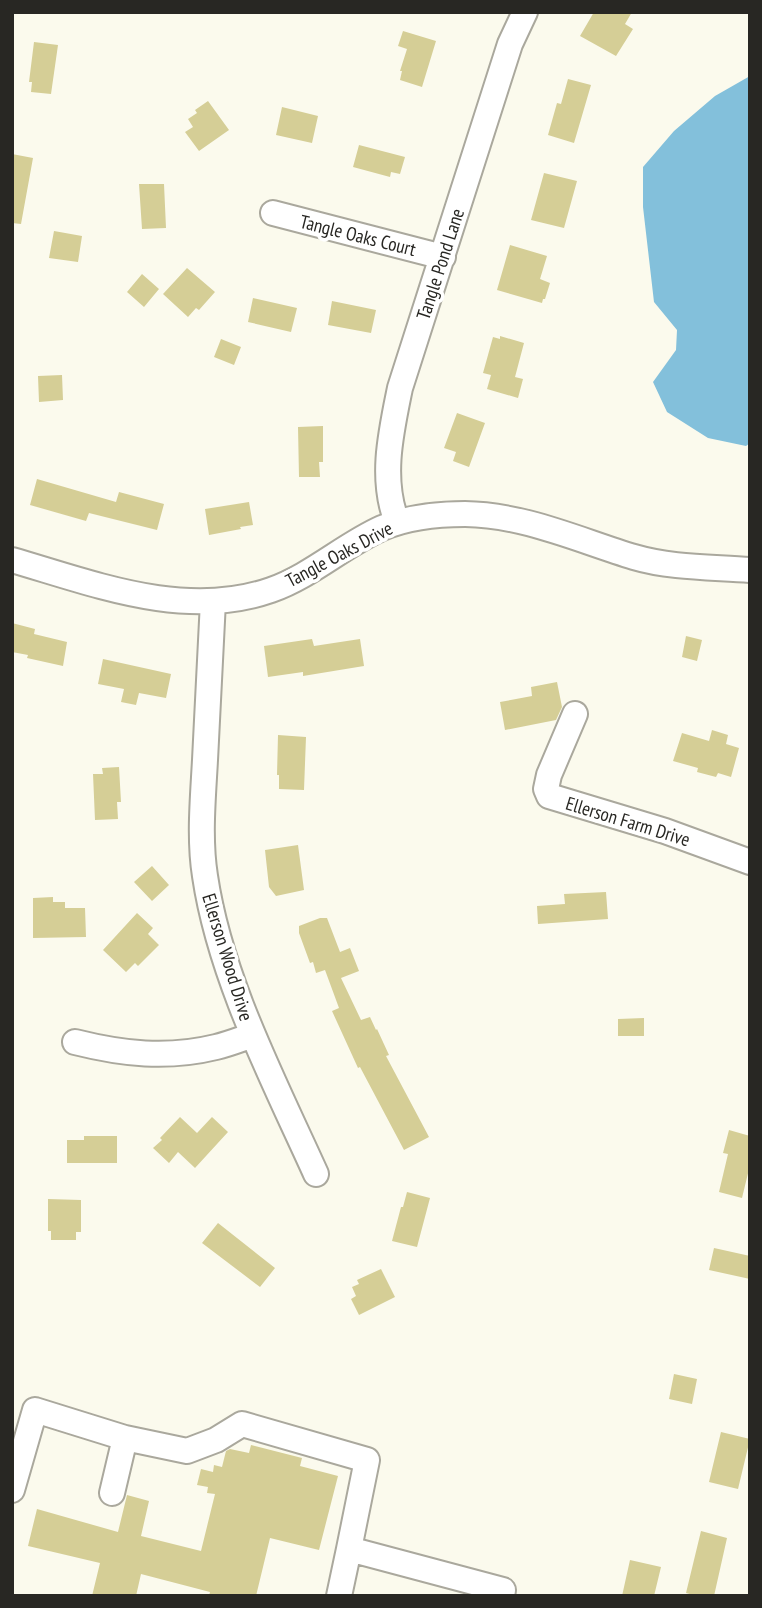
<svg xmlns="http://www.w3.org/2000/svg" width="762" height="1608" font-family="'PT Sans Narrow',sans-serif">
<rect width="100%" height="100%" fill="#fbfaed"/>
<path fill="#83c0db" d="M 750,76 L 750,443 L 746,446 L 708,438 L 667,412 L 653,382 L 676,350 L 677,330 L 654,302 L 643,207 L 643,167 L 674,131 L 715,96 Z"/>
<path fill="#d5ce96" d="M 594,12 L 632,12 L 625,24 L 633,29 L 616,56 L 580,36 Z
M 403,31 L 436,41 L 422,87 L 400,80 L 402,71 L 400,71 L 407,49 L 398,46 Z
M 34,42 L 58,45 L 51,94 L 31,92 L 32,82 L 29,82 Z
M 568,79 L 591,85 L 574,143 L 548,135 L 557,103 L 561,104 Z
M 208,101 L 229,130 L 199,151 L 185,132 L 193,127 L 188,119 L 197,113 L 195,110 Z
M 282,107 L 318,116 L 312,143 L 276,135 Z
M 359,145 L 405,157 L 400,174 L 391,172 L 390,177 L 353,167 Z
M 12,154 L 33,158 L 21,224 L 12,223 Z
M 544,173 L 577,181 L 564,228 L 531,220 Z
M 139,184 L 164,184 L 166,228 L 142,229 Z
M 54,231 L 82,236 L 78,262 L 49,258 Z
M 510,245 L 547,256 L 540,279 L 550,283 L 545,299 L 543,299 L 542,303 L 497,290 Z
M 187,268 L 215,292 L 199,310 L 196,308 L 188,317 L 163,294 Z
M 142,274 L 159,289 L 144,307 L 127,292 Z
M 253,298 L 297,308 L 291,332 L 248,322 Z
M 332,301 L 376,310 L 371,333 L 328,325 Z
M 500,336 L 524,343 L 515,377 L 523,379 L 518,398 L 487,389 L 491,375 L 483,373 L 493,337 L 500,339 Z
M 221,339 L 241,347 L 234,365 L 214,357 Z
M 62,375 L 63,400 L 39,402 L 38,376 Z
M 457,413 L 485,423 L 469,467 L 453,461 L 456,452 L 444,448 Z
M 323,426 L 323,462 L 319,462 L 320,477 L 299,477 L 298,427 Z
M 37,479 L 116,502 L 119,492 L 164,504 L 157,530 L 89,513 L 86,521 L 30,505 Z
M 249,502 L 253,525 L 240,527 L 241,529 L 209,535 L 205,509 Z
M 12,623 L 35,629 L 34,634 L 67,642 L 63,666 L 27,658 L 28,655 L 12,652 Z
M 686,636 L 702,640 L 697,661 L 682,657 Z
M 312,639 L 314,646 L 360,639 L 364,666 L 303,676 L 303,672 L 268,677 L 264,646 Z
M 103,659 L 171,674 L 166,698 L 139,693 L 136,705 L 121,702 L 124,689 L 98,684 Z
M 557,682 L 562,707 L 556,720 L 505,730 L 500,702 L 532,696 L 531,687 Z
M 712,730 L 728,735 L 726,744 L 739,748 L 731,777 L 718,773 L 716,777 L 697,772 L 698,768 L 673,761 L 682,733 L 709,741 Z
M 278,735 L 306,737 L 304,790 L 279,789 L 279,775 L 277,775 Z
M 119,767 L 121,802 L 117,802 L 118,819 L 95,820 L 93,774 L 103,774 L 102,768 Z
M 298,845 L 304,890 L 276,896 L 269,887 L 265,850 Z
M 152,866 L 169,885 L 152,901 L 134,882 Z
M 606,892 L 608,919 L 538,924 L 537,906 L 565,904 L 564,894 Z
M 53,897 L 53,902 L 65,902 L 65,908 L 85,908 L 86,937 L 33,938 L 33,898 Z
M 137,913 L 153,928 L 148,934 L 159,945 L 138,966 L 135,963 L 126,972 L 103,950 Z
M 320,918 L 327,918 L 340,952 L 350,948 L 359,971 L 341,978 L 361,1020 L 370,1017 L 376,1030 L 377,1029 L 389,1055 L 386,1056 L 429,1137 L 404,1150 L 360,1067 L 358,1068 L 332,1011 L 339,1008 L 325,970 L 316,973 L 313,962 L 310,963 L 299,933 L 299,926 Z
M 644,1018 L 644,1036 L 618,1036 L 618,1019 Z
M 180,1117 L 197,1133 L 212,1117 L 228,1132 L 195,1168 L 178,1152 L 169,1163 L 153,1148 L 162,1140 L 160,1138 Z
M 729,1130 L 750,1136 L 750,1165 L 742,1198 L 719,1192 L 728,1154 L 723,1153 Z
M 84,1136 L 117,1136 L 117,1163 L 67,1163 L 67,1140 L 84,1140 Z
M 407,1192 L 430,1198 L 417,1247 L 392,1241 L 401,1207 L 403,1207 Z
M 48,1199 L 81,1200 L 81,1232 L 76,1232 L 76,1240 L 51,1240 L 51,1231 L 48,1231 Z
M 218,1223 L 275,1268 L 260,1287 L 202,1243 Z
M 714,1248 L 750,1256 L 750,1279 L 709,1270 Z
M 381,1269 L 395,1297 L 359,1315 L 351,1299 L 356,1296 L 352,1287 L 359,1284 L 357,1280 Z
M 674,1374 L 697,1379 L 692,1404 L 669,1399 Z
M 721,1432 L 750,1439 L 738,1489 L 709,1482 Z
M 251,1445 L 302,1458 L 300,1466 L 338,1476 L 319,1550 L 270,1538 L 256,1596 L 209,1596 L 210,1592 L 141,1574 L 136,1596 L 92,1596 L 100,1563 L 28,1546 L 37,1509 L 118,1532 L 127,1495 L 149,1501 L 141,1536 L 201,1551 L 215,1494 L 207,1493 L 208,1487 L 197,1485 L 201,1469 L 213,1472 L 214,1465 L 222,1467 L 226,1451 L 230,1449 L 249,1453 Z
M 701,1531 L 727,1538 L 714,1596 L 697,1596 L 686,1593 Z
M 630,1560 L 661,1567 L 654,1596 L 622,1596 Z"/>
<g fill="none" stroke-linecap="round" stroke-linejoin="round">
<g stroke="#aaa89d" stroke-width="28">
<path id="minor" d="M 273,213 L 443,257
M 397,522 C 380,479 391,432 400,388 L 510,44 L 525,12
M 12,560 C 95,584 185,620 271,590 C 311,576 344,545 382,528 C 408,517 438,514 465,514 C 525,515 578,540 634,557 C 671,568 712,567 750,570
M 213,601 C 210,654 208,707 205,760 C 203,798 199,838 205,876 C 220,978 274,1081 316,1174
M 575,714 L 549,775 L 546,789 L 549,796 L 665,831 L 750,862
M 75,1042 C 123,1054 167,1059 216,1047 C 229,1044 241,1039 253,1035
M 12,1490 L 35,1410 L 125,1438
M 112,1493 L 125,1438 L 187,1451 L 216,1440 L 242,1424 L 367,1460 L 349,1549
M 339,1596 L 349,1549 L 503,1590 L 502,1596"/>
</g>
<use href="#minor" stroke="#fff" stroke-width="24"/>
</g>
<g text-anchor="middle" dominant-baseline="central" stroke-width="7" stroke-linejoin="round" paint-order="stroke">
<g font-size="19" fill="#282723" stroke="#fff">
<text transform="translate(358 235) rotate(14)">Tangle Oaks Court</text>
<text transform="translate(440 264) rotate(-72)">Tangle Pond Lane</text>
<text transform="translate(339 554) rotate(-28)">Tangle Oaks Drive</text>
<text transform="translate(628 821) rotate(17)">Ellerson Farm Drive</text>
<text transform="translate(228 957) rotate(73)">Ellerson Wood Drive</text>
</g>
</g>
<rect width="762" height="1608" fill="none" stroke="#282723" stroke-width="28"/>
</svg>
